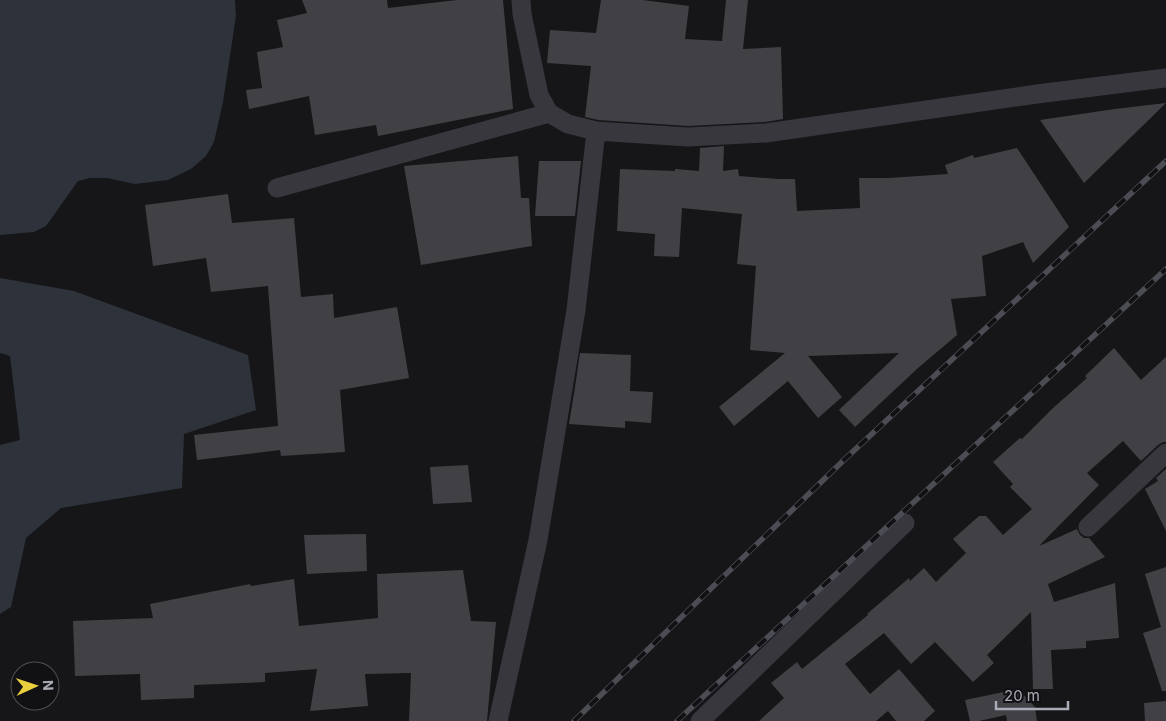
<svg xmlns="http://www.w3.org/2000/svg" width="1166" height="721" font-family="Inter,sans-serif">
<rect width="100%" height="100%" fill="#161618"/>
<path fill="#2d323b" d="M 0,0 L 235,0 L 236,16 L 223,102 L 214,142 L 206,156 L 191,169 L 168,180 L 135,184 L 107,178 L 90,178 L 78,181 L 46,226 L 34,232 L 0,235 Z
M 0,278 L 74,291 L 248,355 L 256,410 L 184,434 L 182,488 L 61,508 L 26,538 L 11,607 L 0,614 L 0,445 L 20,440 L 10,356 L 0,353 Z"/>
<path fill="#414045" d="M 302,0 L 387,0 L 388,8 L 457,0 L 503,0 L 513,109 L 378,136 L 376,125 L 315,135 L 309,96 L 249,109 L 246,90 L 262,88 L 257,52 L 283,47 L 277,20 L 307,13 Z
M 601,0 L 643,0 L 689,6 L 685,39 L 722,41 L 726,0 L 748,0 L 743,49 L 781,47 L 783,119 L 765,122 L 688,126 L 598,120 L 585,117 L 591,66 L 547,63 L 550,30 L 596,33 Z
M 1166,103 L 1084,183 L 1040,120 L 1115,109 Z
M 724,146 L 723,171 L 738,169 L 739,176 L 778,179 L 795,179 L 797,211 L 860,208 L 859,178 L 889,178 L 948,174 L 945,165 L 973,155 L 974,158 L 1017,148 L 1069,227 L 1033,263 L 1023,242 L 982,256 L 986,296 L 951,299 L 957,335 L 918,368 L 855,427 L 839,410 L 899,353 L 808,356 L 842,397 L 818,418 L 788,381 L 734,426 L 719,407 L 785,353 L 750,350 L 756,266 L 737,264 L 742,214 L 682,208 L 679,257 L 654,256 L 655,234 L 617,231 L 620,169 L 675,171 L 675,169 L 699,171 L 700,148 Z
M 518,156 L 521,198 L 529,198 L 532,246 L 421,265 L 404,166 Z
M 539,161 L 581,161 L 575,216 L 535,216 Z
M 228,194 L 232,223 L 294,218 L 301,297 L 333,294 L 334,318 L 397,307 L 409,378 L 340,390 L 345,452 L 281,456 L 280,450 L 197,460 L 194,435 L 278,426 L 268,286 L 211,292 L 206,258 L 153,266 L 145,205 Z
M 1114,348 L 1141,380 L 1166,357 L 1166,442 L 1163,442 L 1158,445 L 1141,461 L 1123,441 L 1087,473 L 1099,485 L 1039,546 L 1077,529 L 1080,535 L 1084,538 L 1089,538 L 1105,557 L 1048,584 L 1054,602 L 1115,583 L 1119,638 L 1086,641 L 1086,648 L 1051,650 L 1053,689 L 1033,689 L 1031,612 L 987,655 L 994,663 L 973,682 L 935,642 L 911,664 L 884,633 L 845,664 L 870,694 L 899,669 L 935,711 L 924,721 L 896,721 L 888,711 L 876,721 L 759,721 L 784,698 L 771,683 L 797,662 L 802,669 L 868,615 L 867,614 L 909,578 L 910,581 L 924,568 L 936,582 L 966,553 L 953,539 L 979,516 L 986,516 L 1003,535 L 1032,509 L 1010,487 L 1013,484 L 993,462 L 1020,438 L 1022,439 L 1053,408 L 1087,378 L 1085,376 Z
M 580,353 L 631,355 L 630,391 L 653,392 L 651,423 L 625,421 L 625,428 L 569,424 L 574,393 L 574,394 Z
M 468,465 L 472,502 L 433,504 L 430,467 Z
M 1166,469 L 1166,531 L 1145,489 L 1158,481 L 1156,478 Z
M 366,534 L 367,571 L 307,574 L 304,535 Z
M 1166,567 L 1166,691 L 1162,691 L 1143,633 L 1161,627 L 1145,574 Z
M 463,570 L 471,621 L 496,622 L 487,721 L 409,721 L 411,673 L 365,674 L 368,706 L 310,711 L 317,669 L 265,673 L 265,682 L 194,685 L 194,698 L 141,700 L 140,674 L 75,676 L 73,621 L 153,618 L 150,604 L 250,584 L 251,586 L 294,579 L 299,626 L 378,618 L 377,574 Z
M 1018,689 L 1035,707 L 1037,721 L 1007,721 L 1006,715 L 979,721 L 970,721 L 965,700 Z
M 1166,701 L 1166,721 L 1145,721 L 1144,703 Z"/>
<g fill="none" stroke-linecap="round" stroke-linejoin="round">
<path stroke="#37373d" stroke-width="19" d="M 521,0 L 522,14 L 539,95 L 549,113 L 568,124 L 596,131 L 688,137 L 766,133 L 1037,94 L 1166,78
M 277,188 L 549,113
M 1088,527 L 1166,453
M 498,721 L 538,540 L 576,310 L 596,131
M 700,721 L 905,523"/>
<g stroke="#4c4d54" stroke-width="5.5">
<path id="rail" d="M 574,721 L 846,458 L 1166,161
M 677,721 L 1166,269"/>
</g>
<use href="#rail" stroke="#111113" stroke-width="4" stroke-dasharray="11" stroke-linecap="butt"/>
</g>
<g transform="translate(35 686) rotate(87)"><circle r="24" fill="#111113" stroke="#4e4f55"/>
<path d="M0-4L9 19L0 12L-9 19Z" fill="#e9ce3d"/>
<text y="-8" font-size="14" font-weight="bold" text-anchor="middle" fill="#a9abb7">N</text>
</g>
<path d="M996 701v8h72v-8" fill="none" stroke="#a9abb7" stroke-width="2.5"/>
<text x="1004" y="701" font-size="15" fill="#a9abb7" stroke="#111113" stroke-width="4" paint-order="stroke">20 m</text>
</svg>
